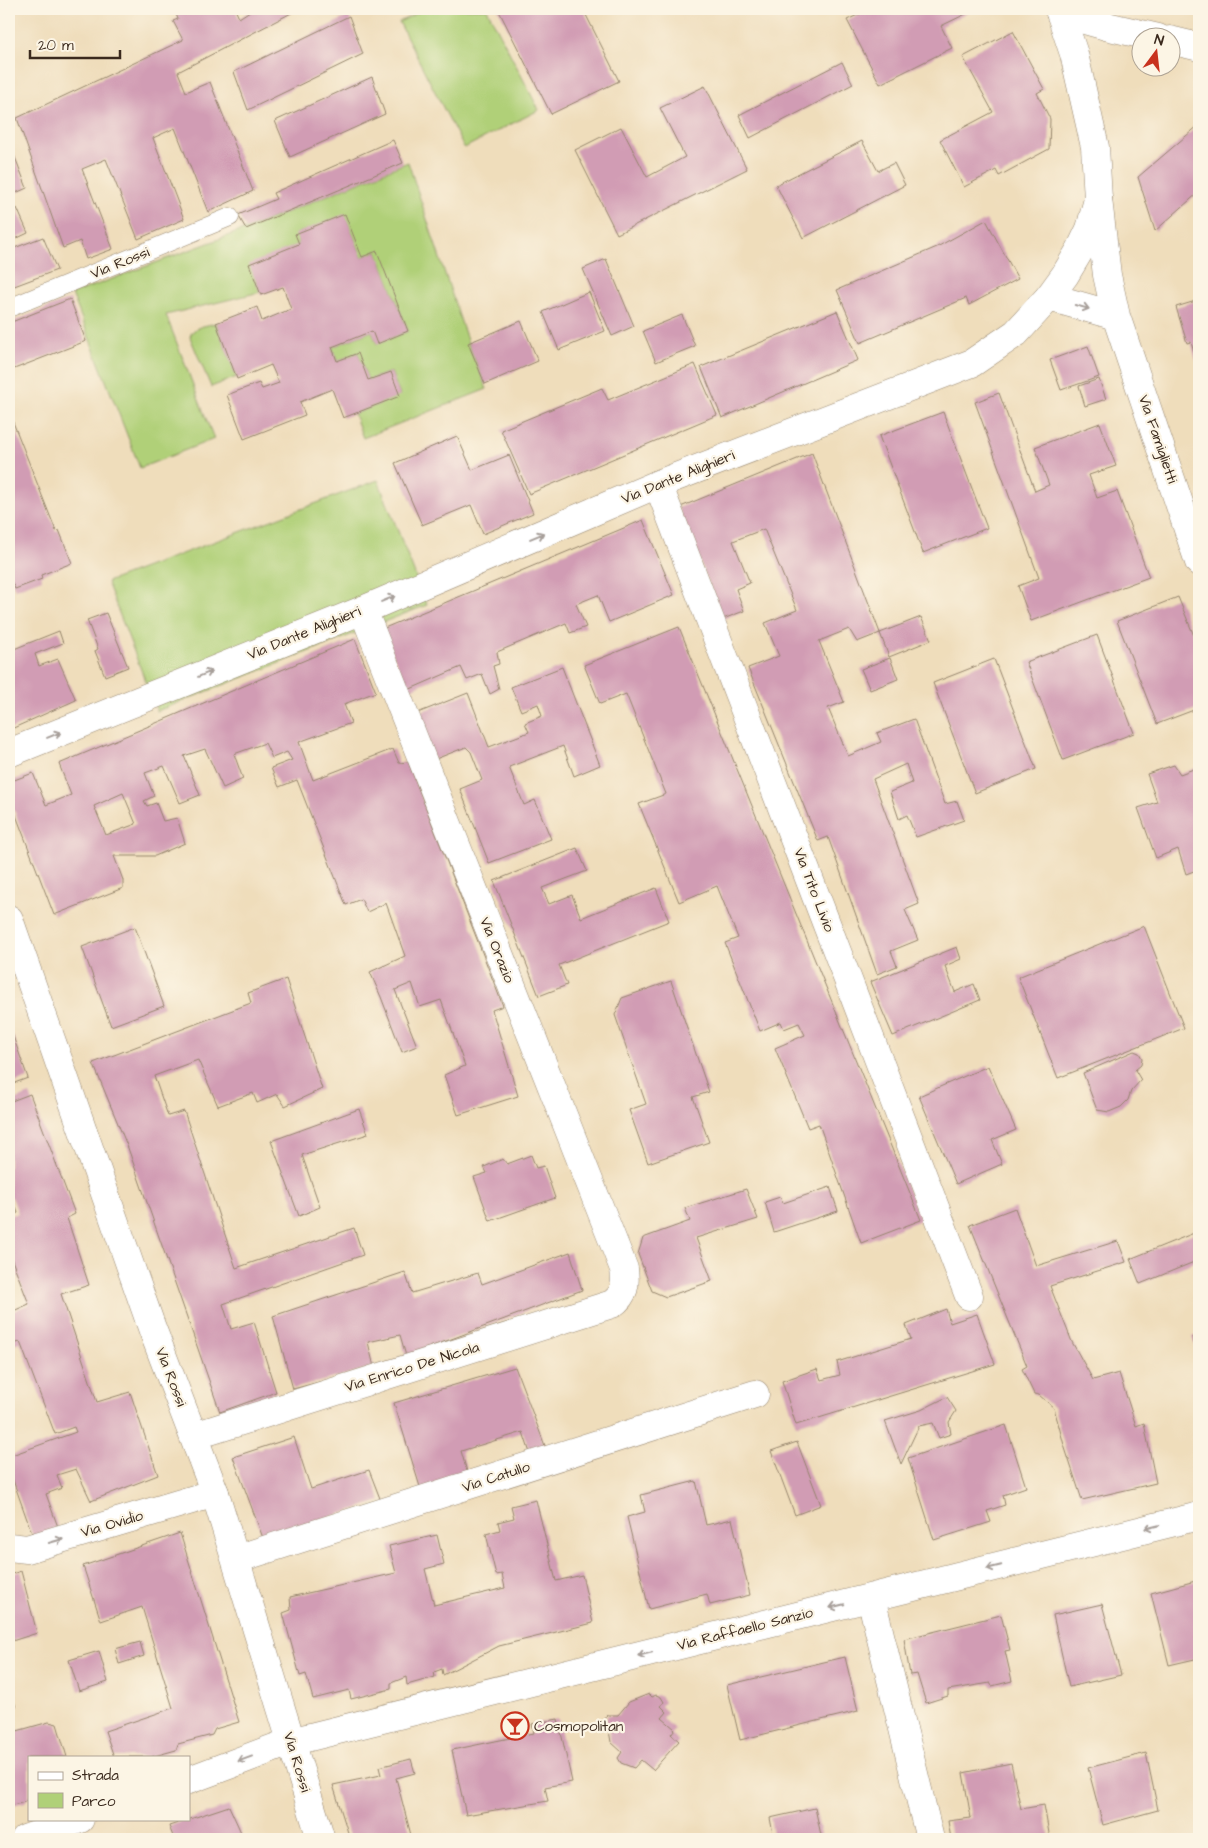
<svg xmlns="http://www.w3.org/2000/svg" width="1208" height="1848" font-family="'Architects Daughter',sans-serif">
<rect width="100%" height="100%" fill="#fcf5e5"/>
<filter id="ink" filterUnits="userSpaceOnUse"><feTurbulence type="fractalNoise" baseFrequency=".02" numOctaves="2"/><feDisplacementMap in="SourceGraphic" scale="10" xChannelSelector="R" yChannelSelector="G"/><feConvolveMatrix kernelMatrix="1 2 1 2 8 2 1 2 1" color-interpolation-filters="sRGB"/></filter>
<filter id="wash" filterUnits="userSpaceOnUse"><feTurbulence type="fractalNoise" baseFrequency=".0096" numOctaves="4" result="noise"/><feDisplacementMap in="SourceGraphic" scale="20" xChannelSelector="R" yChannelSelector="G"/><feGaussianBlur stdDeviation="1.12" result="paint"/><feColorMatrix in="noise" values="0 0 0 0 0 0 0 0 0 0 0 0 0 0 0 0 0 1.4 0 .05"/><feComposite in="paint" operator="in"/></filter>
<g filter="url(#wash)">
<rect width="100%" height="100%" fill="#efddbb"/>
<path fill="#b0d078" stroke="#767d4b" d="M 425,9 L 487,9 L 539,110 L 464,148 L 399,22 Z
M 408,162 L 468,343 L 487,389 L 363,438 L 354,414 L 400,395 L 391,372 L 368,380 L 358,353 L 337,361 L 332,347 L 372,331 L 377,344 L 408,331 L 377,251 L 362,257 L 345,215 L 296,234 L 299,244 L 260,292 L 166,315 L 214,439 L 140,468 L 72,294 L 246,229 Z
M 216,323 L 237,377 L 211,387 L 190,337 C 192,326 206,326 216,323 Z
M 378,480 L 427,605 L 157,711 L 107,582 Z"/>
<g id="blocks">
<path fill="#d19cb4" fill-rule="evenodd" d="M 174,9 L 235,9 L 239,18 L 253,9 L 299,9 L 178,72 L 186,92 L 210,82 L 253,191 L 208,212 L 175,128 L 153,138 L 184,219 L 138,239 L 106,159 L 82,169 L 113,249 L 86,259 L 80,241 L 63,248 L 17,118 L 183,40 L 173,21 L 178,19 Z
M 498,9 L 583,9 L 619,81 L 551,114 Z
M 870,9 L 976,9 L 941,26 L 952,48 L 880,84 L 847,20 Z
M 349,16 L 363,54 L 248,110 L 234,72 Z
M 1013,31 L 1044,89 L 1037,93 L 1050,119 L 1049,149 L 999,176 L 996,170 L 964,187 L 940,140 L 993,112 L 963,57 Z
M 842,62 L 853,84 L 750,138 L 739,115 Z
M 372,77 L 385,114 L 290,157 L 275,121 Z
M 705,86 L 747,169 L 617,234 L 575,150 L 621,127 L 647,177 L 685,157 L 660,108 Z
M 1199,125 L 1199,192 L 1155,231 L 1138,177 Z
M 393,140 L 403,163 L 246,229 L 238,215 L 276,199 L 273,193 Z
M 862,141 L 878,171 L 894,163 L 905,185 L 803,238 L 776,185 Z
M 9,142 L 27,188 L 9,196 Z
M 17,208 L 28,233 L 9,242 L 9,211 Z
M 345,214 L 362,257 L 377,251 L 408,331 L 377,344 L 372,331 L 332,347 L 337,361 L 358,353 L 368,380 L 391,372 L 400,396 L 343,418 L 332,389 L 300,402 L 305,415 L 244,439 L 227,395 L 259,383 L 262,389 L 279,383 L 271,365 L 237,379 L 216,323 L 257,307 L 262,321 L 291,309 L 283,287 L 261,295 L 249,264 L 299,244 L 295,234 Z
M 986,220 L 1018,279 L 969,305 L 966,298 L 860,343 L 837,290 L 937,247 Z
M 43,237 L 57,270 L 9,288 L 9,250 Z
M 606,259 L 634,326 L 612,336 L 583,269 Z
M 589,292 L 605,331 L 559,350 L 543,312 Z
M 70,299 L 86,341 L 9,371 L 9,323 Z
M 1199,300 L 1199,359 L 1196,360 L 1191,342 L 1187,343 L 1176,307 Z
M 837,311 L 858,360 L 722,418 L 701,367 Z
M 682,315 L 695,346 L 656,362 L 643,331 Z
M 521,321 L 538,361 L 485,384 L 468,343 Z
M 1088,346 L 1099,377 L 1061,390 L 1050,360 Z
M 695,364 L 717,415 L 529,494 L 501,430 L 602,388 L 608,400 Z
M 1099,379 L 1106,399 L 1085,406 L 1079,386 Z
M 999,393 L 1035,491 L 1049,485 L 1035,447 L 1100,423 L 1116,466 L 1089,475 L 1097,498 L 1117,491 L 1149,577 L 1031,621 L 1018,586 L 1039,578 L 975,402 Z
M 9,412 L 56,531 L 59,530 L 72,563 L 41,575 L 42,579 L 15,589 L 11,581 L 9,582 Z
M 943,412 L 987,528 L 923,553 L 879,436 Z
M 457,436 L 472,470 L 509,455 L 533,513 L 483,534 L 471,505 L 422,525 L 395,463 Z
M 812,453 L 880,633 L 857,642 L 849,629 L 819,641 L 844,702 L 828,708 L 848,756 L 881,742 L 877,733 L 914,719 L 945,804 L 957,801 L 964,820 L 916,837 L 907,815 L 899,819 L 890,792 L 912,783 L 906,764 L 873,779 L 919,904 L 905,910 L 918,940 L 891,951 L 897,966 L 877,974 L 828,837 L 818,841 L 748,668 L 779,656 L 765,623 L 797,610 L 764,529 L 733,541 L 750,583 L 736,589 L 744,611 L 723,619 L 678,508 Z
M 643,520 L 674,595 L 609,622 L 598,595 L 576,604 L 586,627 L 570,633 L 566,623 L 497,652 L 499,664 L 493,666 L 499,689 L 490,694 L 482,674 L 467,680 L 461,667 L 408,690 L 382,629 Z
M 1178,597 L 1199,648 L 1199,708 L 1157,724 L 1117,621 Z
M 106,613 L 128,667 L 105,676 L 95,651 L 98,649 L 87,620 Z
M 921,617 L 931,640 L 889,657 L 880,633 Z
M 679,627 L 921,1220 L 861,1243 L 819,1124 L 808,1128 L 775,1048 L 805,1035 L 799,1023 L 784,1029 L 781,1022 L 760,1031 L 725,943 L 738,938 L 717,886 L 679,902 L 639,804 L 666,794 L 626,694 L 600,704 L 584,665 Z
M 59,631 L 63,643 L 35,654 L 39,666 L 58,659 L 76,700 L 9,730 L 9,651 Z
M 1097,635 L 1134,733 L 1063,760 L 1026,662 Z
M 355,639 L 376,692 L 344,704 L 351,723 L 299,742 L 313,780 L 393,749 L 399,763 L 408,762 L 503,1006 L 492,1010 L 518,1096 L 458,1115 L 444,1075 L 465,1066 L 441,1000 L 420,1007 L 412,983 L 395,990 L 417,1046 L 402,1052 L 381,997 L 370,972 L 405,956 L 386,903 L 367,912 L 361,899 L 346,905 L 297,780 L 279,787 L 271,768 L 292,760 L 287,752 L 272,758 L 265,743 L 234,754 L 243,779 L 223,788 L 205,749 L 184,756 L 200,795 L 180,803 L 164,766 L 145,773 L 154,796 L 144,801 L 147,806 L 156,803 L 163,821 L 177,818 L 185,843 L 155,856 L 114,856 L 123,880 L 123,888 L 54,915 L 9,797 L 9,782 L 33,773 L 46,805 L 71,795 L 59,764 ZM 123,793 L 136,824 L 106,835 L 94,806 Z
M 890,658 L 898,679 L 870,690 L 861,669 Z
M 994,659 L 1036,769 L 975,793 L 933,683 Z
M 562,667 L 600,765 L 574,776 L 563,746 L 509,767 L 524,805 L 535,800 L 551,839 L 489,863 L 460,789 L 482,780 L 471,752 L 466,747 L 433,760 L 415,714 L 468,693 L 489,747 L 529,732 L 525,723 L 542,716 L 538,704 L 521,711 L 511,687 Z
M 1174,765 L 1180,774 L 1199,767 L 1199,869 L 1186,874 L 1178,849 L 1156,858 L 1138,808 L 1157,802 L 1147,774 Z
M 577,848 L 587,871 L 542,888 L 549,904 L 572,895 L 581,918 L 656,888 L 669,921 L 559,965 L 567,985 L 539,996 L 494,881 Z
M 1144,926 L 1184,1028 L 1058,1078 L 1018,977 Z
M 135,927 L 164,1006 L 111,1026 L 82,947 Z
M 957,947 L 961,959 L 945,966 L 955,992 L 974,984 L 980,1000 L 893,1036 L 870,982 Z
M 286,979 L 322,1089 L 285,1106 L 277,1094 L 257,1103 L 253,1093 L 218,1106 L 198,1060 L 154,1076 L 168,1116 L 184,1111 L 236,1268 L 354,1228 L 363,1255 L 223,1304 L 231,1329 L 254,1322 L 276,1392 L 220,1412 L 128,1148 L 93,1063 L 251,1003 L 248,993 Z
M 671,981 L 709,1092 L 693,1097 L 709,1142 L 648,1163 L 629,1110 L 646,1104 L 615,1015 L 622,998 Z
M 9,1025 L 28,1078 L 9,1085 Z
M 1134,1051 L 1139,1053 L 1142,1058 L 1141,1065 L 1135,1070 L 1141,1080 L 1131,1091 L 1128,1100 L 1121,1107 L 1109,1112 L 1097,1110 L 1083,1073 Z
M 988,1066 L 1016,1130 L 992,1140 L 1002,1164 L 956,1184 L 919,1096 Z
M 30,1094 L 75,1214 L 67,1218 L 89,1285 L 61,1294 L 97,1402 L 130,1392 L 158,1475 L 91,1501 L 76,1469 L 57,1475 L 62,1488 L 46,1494 L 58,1527 L 34,1539 L 9,1469 L 9,1456 L 76,1432 L 74,1427 L 55,1434 L 20,1342 L 9,1345 L 9,1313 L 29,1304 L 10,1255 L 9,1255 L 9,1216 L 18,1213 L 12,1197 L 9,1198 L 9,1102 Z
M 359,1109 L 368,1134 L 302,1155 L 320,1207 L 299,1216 L 271,1141 Z
M 531,1155 L 536,1168 L 544,1166 L 555,1198 L 490,1221 L 474,1177 L 487,1173 L 484,1167 L 503,1159 L 507,1164 Z
M 830,1187 L 838,1211 L 774,1232 L 765,1202 L 780,1197 L 783,1203 Z
M 746,1189 L 758,1219 L 696,1238 L 712,1281 L 666,1297 L 652,1291 L 638,1254 L 643,1238 L 690,1221 L 685,1208 Z
M 1015,1208 L 1036,1266 L 1118,1241 L 1126,1262 L 1050,1286 L 1072,1342 L 1093,1380 L 1119,1373 L 1136,1426 L 1144,1423 L 1156,1483 L 1082,1500 L 1064,1445 L 1054,1408 L 1039,1395 L 1034,1394 L 1022,1369 L 1027,1366 L 970,1225 Z
M 1199,1231 L 1199,1260 L 1140,1284 L 1130,1259 Z
M 570,1252 L 582,1290 L 406,1356 L 400,1335 L 368,1342 L 374,1367 L 293,1389 L 273,1316 L 405,1272 L 412,1293 L 478,1273 L 482,1284 Z
M 946,1309 L 950,1323 L 977,1314 L 995,1364 L 796,1425 L 782,1381 L 817,1369 L 821,1380 L 840,1375 L 837,1362 L 911,1339 L 906,1325 Z
M 1199,1335 L 1199,1356 L 1192,1337 Z
M 515,1367 L 547,1451 L 531,1456 L 523,1432 L 461,1451 L 468,1475 L 421,1490 L 394,1403 Z
M 947,1397 L 956,1411 L 949,1422 L 951,1434 L 939,1438 L 933,1423 L 919,1426 L 901,1464 L 885,1421 L 921,1410 Z
M 1006,1425 L 1026,1487 L 1003,1495 L 1005,1505 L 987,1511 L 991,1522 L 934,1540 L 908,1458 Z
M 294,1437 L 311,1489 L 369,1470 L 381,1501 L 263,1538 L 233,1457 Z
M 797,1442 L 821,1505 L 795,1515 L 771,1451 Z
M 696,1481 L 706,1525 L 732,1519 L 750,1595 L 710,1605 L 707,1594 L 649,1609 L 627,1517 L 645,1512 L 641,1495 Z
M 536,1500 L 556,1581 L 582,1575 L 593,1623 L 499,1646 L 443,1675 L 442,1669 L 434,1672 L 435,1677 L 407,1685 L 406,1677 L 391,1683 L 391,1689 L 351,1699 L 349,1690 L 313,1699 L 306,1674 L 300,1676 L 283,1613 L 291,1610 L 290,1597 L 396,1573 L 389,1546 L 437,1535 L 444,1564 L 425,1569 L 434,1605 L 505,1588 L 502,1574 L 496,1575 L 486,1534 L 500,1530 L 498,1522 L 514,1518 L 511,1506 Z
M 180,1533 L 239,1722 L 215,1729 L 212,1735 L 178,1744 L 176,1750 L 151,1757 L 114,1757 L 105,1731 L 173,1708 L 142,1607 L 101,1621 L 83,1566 Z
M 21,1571 L 37,1633 L 9,1642 L 9,1575 Z
M 1199,1580 L 1199,1658 L 1169,1665 L 1151,1593 Z
M 1102,1604 L 1121,1675 L 1069,1687 L 1053,1615 Z
M 1001,1615 L 1010,1650 L 1005,1651 L 1012,1681 L 992,1686 L 990,1683 L 948,1690 L 948,1696 L 926,1703 L 917,1674 L 910,1675 L 904,1639 Z
M 140,1642 L 144,1656 L 119,1664 L 115,1649 Z
M 99,1651 L 108,1682 L 79,1691 L 69,1660 Z
M 845,1657 L 858,1711 L 740,1740 L 727,1685 Z
M 9,1686 L 16,1707 L 10,1710 L 17,1731 L 49,1722 L 57,1724 L 67,1757 L 29,1757 L 29,1796 L 25,1802 L 9,1806 Z
M 649,1694 L 652,1697 L 656,1695 L 661,1697 L 664,1702 L 661,1706 L 667,1712 L 662,1718 L 675,1729 L 671,1734 L 679,1741 L 653,1770 L 641,1760 L 634,1768 L 621,1763 L 618,1758 L 622,1752 L 611,1742 L 608,1725 L 605,1719 L 608,1715 L 618,1715 L 629,1702 Z
M 558,1719 L 572,1782 L 545,1787 L 548,1801 L 466,1815 L 452,1750 L 534,1733 L 532,1724 Z
M 1146,1753 L 1158,1810 L 1103,1825 L 1088,1768 Z
M 411,1759 L 415,1773 L 396,1778 L 412,1839 L 350,1839 L 333,1785 L 381,1775 L 379,1767 Z
M 1011,1763 L 1021,1809 L 1044,1805 L 1050,1839 L 951,1839 L 948,1821 L 971,1818 L 963,1773 Z
M 229,1806 L 244,1839 L 174,1839 L 169,1826 Z
M 815,1808 L 821,1835 L 829,1839 L 774,1839 L 770,1818 Z"/>
</g>
</g>
<g filter="url(#ink)">
<use href="#blocks" fill-opacity="0" stroke="#95846c" stroke-width="1"/>
<g fill="none" stroke-linecap="round" stroke-linejoin="round">
<g stroke="#95846c" stroke-width="19">
<path id="lane" d="M 9,308 L 230,217"/>
</g>
<g stroke="#95846c" stroke-width="29">
<path id="street" d="M 1060,13 L 1106,26 L 1158,38
M 1170,40 L 1199,47
M 1098,199 L 1107,275 L 1116,316 L 1199,562
M 1049,297 L 1116,316
M 658,484 L 969,1296
M 194,1436 L 612,1304 C 625,1295 626,1284 624,1269 L 363,610
M 9,1547 L 27,1549 L 215,1493
M 236,1559 L 755,1394
M 871,1598 L 930,1839
M 189,1780 L 290,1742 L 1199,1516
M 25,1839 L 80,1819"/>
</g>
<g stroke="#95846c" stroke-width="29">
<path id="secondary" d="M 9,753 L 363,610 L 658,484 L 972,363 L 1016,333 L 1049,297 L 1065,275 L 1080,250 L 1090,229 L 1098,199 L 1095,147 L 1074,54 L 1059,9
M 9,919 L 152,1328 L 215,1493 L 321,1839"/>
</g>
<use href="#lane" stroke="#fff" stroke-width="18"/>
<use href="#street" stroke="#fff" stroke-width="28"/>
<use href="#secondary" stroke="#fff" stroke-width="28"/>
</g>
<defs><path id="oneway-shaft" d="M-6 0H5M1.5-3L5.5 0L1.5 3" fill="none" stroke-width="1.6" stroke-linecap="round" stroke-linejoin="round" transform="scale(1.25)"/></defs>
<g stroke="#a79f9a">
<use href="#oneway-shaft" transform="translate(1082 307) rotate(15)"/>
<use href="#oneway-shaft" transform="translate(537 536) rotate(-23)"/>
<use href="#oneway-shaft" transform="translate(388 599) rotate(-23)"/>
<use href="#oneway-shaft" transform="translate(205 674) rotate(-22)"/>
<use href="#oneway-shaft" transform="translate(54 735) rotate(-22)"/>
<use href="#oneway-shaft" transform="translate(1152 1527) rotate(166)"/>
<use href="#oneway-shaft" transform="translate(56 1541) rotate(-16)"/>
<use href="#oneway-shaft" transform="translate(994 1567) rotate(166)"/>
<use href="#oneway-shaft" transform="translate(837 1606) rotate(166)"/>
<use href="#oneway-shaft" transform="translate(645 1654) rotate(166)"/>
<use href="#oneway-shaft" transform="translate(245 1759) rotate(160)"/>
</g>
</g>
<defs>
<g id="bar-ring" transform="scale(1.4375)"><circle r="9.5" fill="#fcf5e5" stroke="#c8321e" stroke-width="1.5"/><path d="M-6-5H6L.8 .8V4.5H3.5V6h-7V4.5H-.8V.8Z" fill="#c8321e"/></g>
</defs>
<g fill-rule="evenodd">
<use href="#bar-ring" x="515" y="1726"/>
</g>
<g text-anchor="middle" dominant-baseline="central" stroke-width="4.5" stroke-linejoin="round" paint-order="stroke">
<g font-size="15" fill="#3b2a1e" stroke="#fcf5e5">
<text transform="translate(120 263) rotate(-22)">Via Rossi</text>
<text transform="translate(1158 439) rotate(71)">Via Famiglietti</text>
<text transform="translate(678 477) rotate(-22)">Via Dante Alighieri</text>
<text transform="translate(304 633) rotate(-22)">Via Dante Alighieri</text>
<text transform="translate(814 890) rotate(69)">Via Tito Livio</text>
<text transform="translate(497 950) rotate(68)">Via Orazio</text>
<text transform="translate(412 1367) rotate(-17)">Via Enrico De Nicola</text>
<text transform="translate(171 1377) rotate(69)">Via Rossi</text>
<text transform="translate(496 1477) rotate(-18)">Via Catullo</text>
<text transform="translate(112 1524) rotate(-16)">Via Ovidio</text>
<text transform="translate(745 1629) rotate(-14)">Via Raffaello Sanzio</text>
<text transform="translate(297 1762) rotate(73)">Via Rossi</text>
</g>
<g font-size="15" fill="#3b2a1e" stroke="#fcf5e5" text-anchor="start">
<text x="534" y="1726">Cosmopolitan</text>
</g>
</g>
<rect width="1208" height="1848" fill="none" stroke="#fcf5e5" stroke-width="30"/>
<rect x="28" y="1756" width="162" height="65" fill="#fcf5e5" stroke="#afa495"/>
<rect x="38" y="1772" width="25" height="8" fill="#ffffff" stroke="#afa495"/>
<text x="72" y="1780" font-size="15" fill="#3b2a1e">Strada</text>
<rect x="38" y="1793" width="25" height="15" fill="#b0d078" stroke="#afa495"/>
<text x="72" y="1806" font-size="15" fill="#3b2a1e">Parco</text>
<g transform="translate(1156 52) rotate(15)"><circle r="24" fill="#fcf5e5" stroke="#afa495"/>
<path d="M0-4L9 19L0 12L-9 19Z" fill="#c8321e"/>
<text y="-8" font-size="14" font-weight="bold" text-anchor="middle" fill="#3b2a1e">N</text>
</g>
<path d="M30 50v8h90v-8" fill="none" stroke="#3b2a1e" stroke-width="2.5"/>
<text x="38" y="50" font-size="15" fill="#3b2a1e" stroke="#fcf5e5" stroke-width="4" paint-order="stroke">20 m</text>
</svg>
